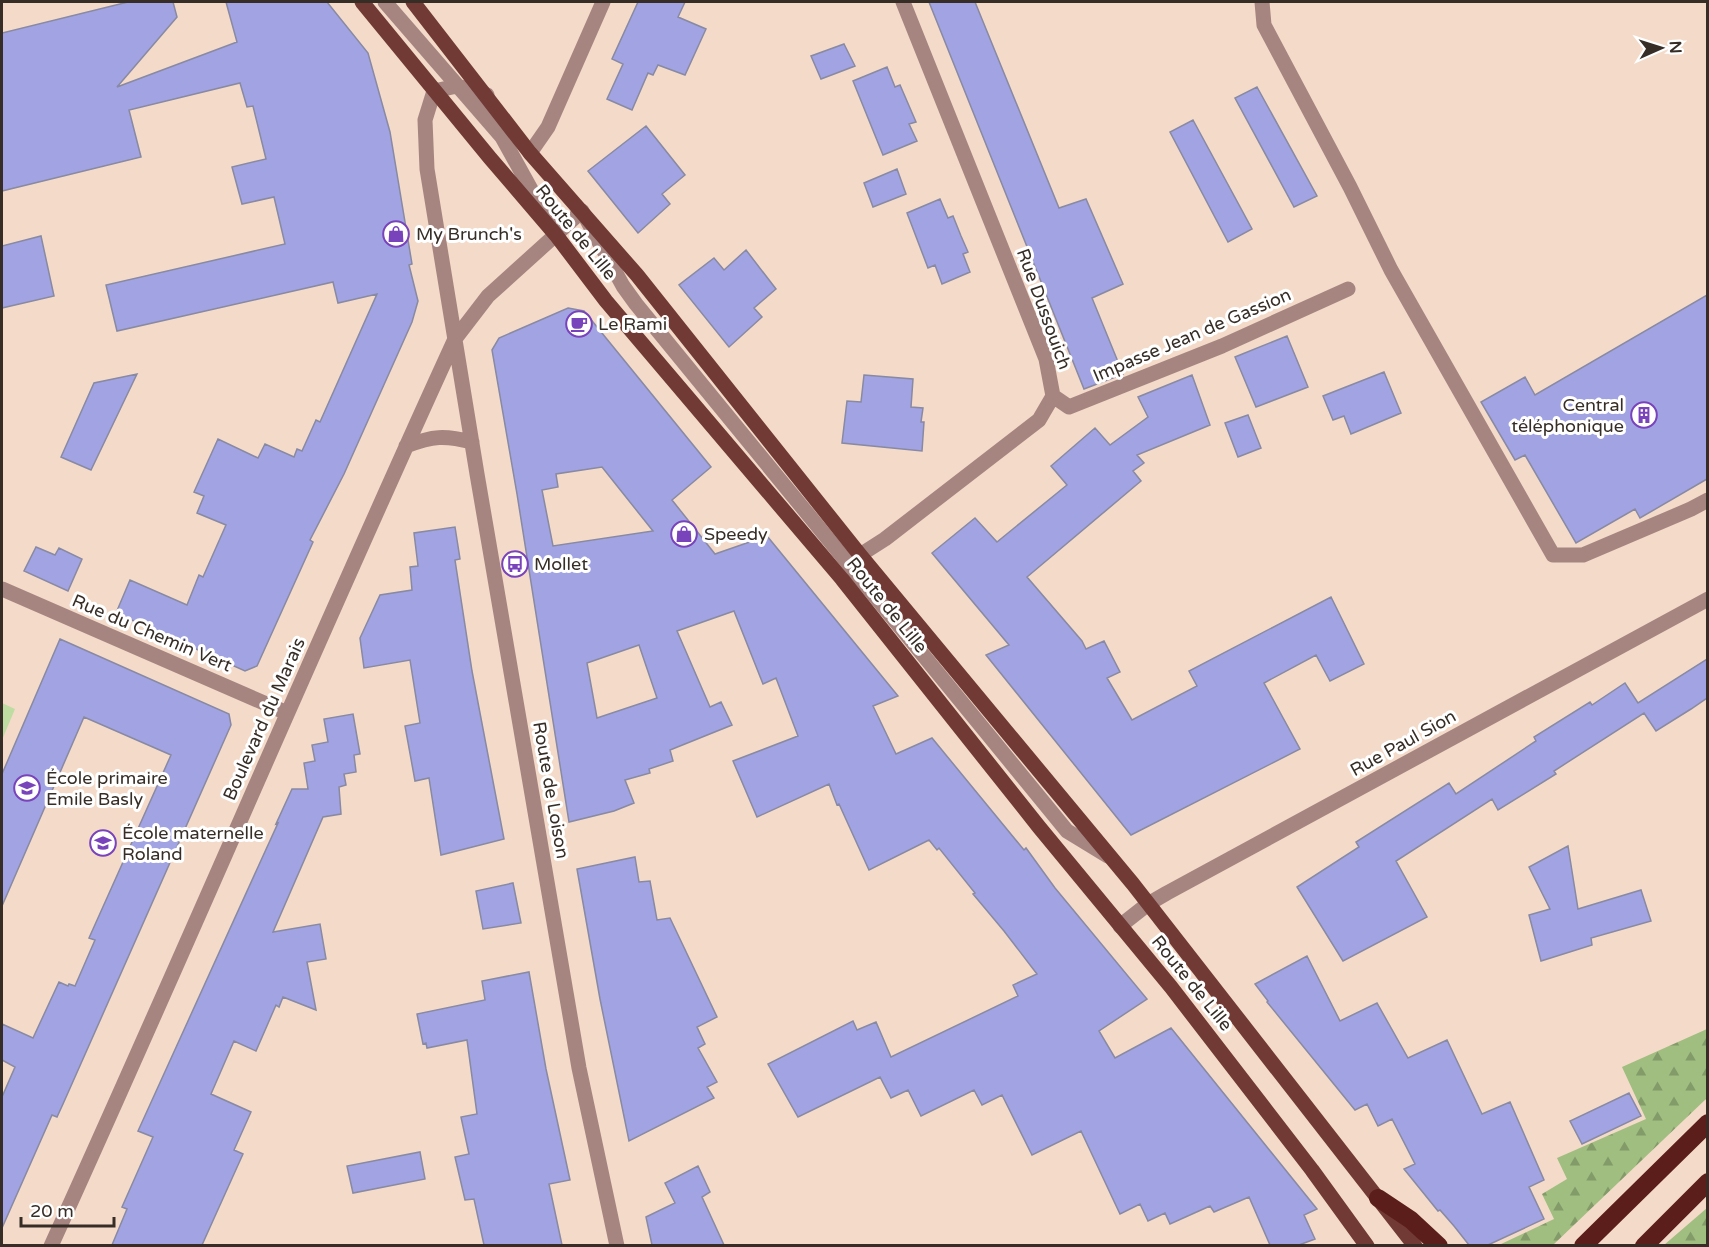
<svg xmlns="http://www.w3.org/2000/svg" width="1709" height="1247" font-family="'Varela Round',sans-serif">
<defs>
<pattern id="forest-firs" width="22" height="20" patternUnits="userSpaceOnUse" patternTransform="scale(1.5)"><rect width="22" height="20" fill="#9fbe80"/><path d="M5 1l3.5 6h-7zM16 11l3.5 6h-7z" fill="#829b69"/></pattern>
</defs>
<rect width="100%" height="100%" fill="#f4dac8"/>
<path fill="url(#forest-firs)" d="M 1707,1029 L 1707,1098 L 1553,1245 L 1499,1245 L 1554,1219 L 1542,1194 L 1567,1179 L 1557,1158 L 1646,1119 L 1622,1067 Z
M 1707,1208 L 1707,1245 L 1664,1245 Z"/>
<path fill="#bfdca3" d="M 2,703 L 15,709 L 2,740 Z"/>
<path fill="#a2a3e3" stroke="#8889a2" stroke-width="1.5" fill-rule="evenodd" d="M 128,2 L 173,2 L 177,17 L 117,87 L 237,42 L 226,2 L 327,2 L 368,53 L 390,132 L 412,264 L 409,265 L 418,301 L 412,322 L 344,474 L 310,540 L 313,542 L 257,666 L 245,671 L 116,613 L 130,580 L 187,605 L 199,575 L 203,577 L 226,525 L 197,513 L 204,496 L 194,492 L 218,439 L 258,458 L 265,444 L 294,457 L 297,449 L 302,451 L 316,420 L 320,422 L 377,294 L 338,303 L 333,282 L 117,331 L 106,285 L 285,244 L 274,197 L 242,204 L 232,167 L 266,159 L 253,106 L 247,107 L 240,83 L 129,110 L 141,157 L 2,191 L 2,33 Z
M 638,2 L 685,2 L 678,17 L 706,29 L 685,75 L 658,65 L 653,75 L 648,73 L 632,110 L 607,99 L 623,64 L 612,59 Z
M 929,2 L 975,2 L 1059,208 L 1086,199 L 1123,284 L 1092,298 L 1123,374 L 1084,389 Z
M 844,44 L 855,66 L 821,79 L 811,56 Z
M 887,67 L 895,87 L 900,85 L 916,122 L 909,124 L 917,141 L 883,155 L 853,81 Z
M 1257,87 L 1317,196 L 1294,207 L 1235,98 Z
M 1193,120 L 1252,229 L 1228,242 L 1170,132 Z
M 646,126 L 685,175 L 662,194 L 670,204 L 638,233 L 588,171 Z
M 897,169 L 906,194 L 873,207 L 864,183 Z
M 940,199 L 948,218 L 953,216 L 961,236 L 968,252 L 963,254 L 970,272 L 942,284 L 935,265 L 928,268 L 907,213 Z
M 41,236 L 54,296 L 2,308 L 2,246 Z
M 746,250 L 776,289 L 754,308 L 762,317 L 729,347 L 679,285 L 714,258 L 724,270 Z
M 1707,295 L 1707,479 L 1640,518 L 1635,509 L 1576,543 L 1525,455 L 1515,460 L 1481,402 L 1525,377 L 1535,395 Z
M 568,308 L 584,311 L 711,467 L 672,500 L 715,554 L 767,536 L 898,696 L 873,706 L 896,754 L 932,738 L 1024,850 L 1026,848 L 1055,888 L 1147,999 L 1099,1031 L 1115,1058 L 1171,1028 L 1317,1209 L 1304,1215 L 1315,1239 L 1299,1245 L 1270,1245 L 1249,1197 L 1214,1212 L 1210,1206 L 1170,1224 L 1165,1213 L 1148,1221 L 1140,1204 L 1120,1214 L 1081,1131 L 1032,1155 L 1002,1095 L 982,1105 L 974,1090 L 921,1116 L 908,1090 L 891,1098 L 880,1077 L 798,1117 L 768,1064 L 853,1021 L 857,1030 L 876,1022 L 891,1057 L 1018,996 L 1013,985 L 1037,974 L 1004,931 L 973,894 L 975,893 L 939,848 L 937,850 L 929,840 L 869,870 L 839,804 L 837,805 L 829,784 L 757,817 L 733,761 L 798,736 L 776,678 L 763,684 L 734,611 L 677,631 L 710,707 L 721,702 L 732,725 L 670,750 L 673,761 L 649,769 L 650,773 L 625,780 L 634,803 L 614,811 L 569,822 L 517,494 L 492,350 L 499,338 ZM 602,467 L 653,531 L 553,546 L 542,490 L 558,487 L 556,474 ZM 639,645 L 657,698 L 597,718 L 587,663 Z
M 1287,336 L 1308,387 L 1256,407 L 1235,357 Z
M 1384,372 L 1401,413 L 1351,434 L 1344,416 L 1333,420 L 1323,396 Z
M 137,374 L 91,470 L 61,457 L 94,383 Z
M 864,375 L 913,379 L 911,407 L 923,408 L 921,422 L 924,422 L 922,451 L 842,443 L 847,401 L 861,402 Z
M 1192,375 L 1210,425 L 1137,455 L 1144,463 L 1133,471 L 1141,481 L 1027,577 L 1082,641 L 1086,649 L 1104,641 L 1120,672 L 1107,678 L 1132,720 L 1197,686 L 1189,671 L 1331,597 L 1364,664 L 1330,681 L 1316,655 L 1264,683 L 1300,749 L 1131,835 L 986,655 L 1009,645 L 932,553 L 975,518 L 997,542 L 1067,485 L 1051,466 L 1095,428 L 1110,445 L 1148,417 L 1138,397 Z
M 1248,415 L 1261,448 L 1238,457 L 1225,423 Z
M 455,527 L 460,559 L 455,560 L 472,671 L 504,839 L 441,855 L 429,778 L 415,781 L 405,726 L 420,723 L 410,660 L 364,668 L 360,638 L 380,595 L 412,590 L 410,567 L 418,566 L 414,533 Z
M 36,547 L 55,555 L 59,548 L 82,559 L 68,591 L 24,571 Z
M 60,639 L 229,714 L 231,725 L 63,1104 L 57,1117 L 52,1115 L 2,1228 L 2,1097 L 15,1067 L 2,1060 L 2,1024 L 33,1038 L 59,982 L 68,986 L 69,984 L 75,986 L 95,940 L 89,938 L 171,755 L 84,717 L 2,906 L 2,774 Z
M 1707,659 L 1707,698 L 1691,709 L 1656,731 L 1644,713 L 1554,771 L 1556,774 L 1498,810 L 1492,799 L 1396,861 L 1427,917 L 1343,961 L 1297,887 L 1359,847 L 1356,842 L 1449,783 L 1456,794 L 1536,741 L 1534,737 L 1590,702 L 1592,705 L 1625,683 L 1638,703 Z
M 353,714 L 360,754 L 354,755 L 356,772 L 344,774 L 346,785 L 339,787 L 341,814 L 323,817 L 273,932 L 320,924 L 326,959 L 307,962 L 316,1010 L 283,997 L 279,1007 L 276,1005 L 256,1051 L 234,1041 L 211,1094 L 251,1112 L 234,1150 L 243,1154 L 202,1245 L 112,1245 L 127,1209 L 122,1207 L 153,1137 L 138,1131 L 278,823 L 276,824 L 292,789 L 308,789 L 304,763 L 315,761 L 312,745 L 328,742 L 324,719 Z
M 1568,846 L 1578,909 L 1641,890 L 1651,921 L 1591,938 L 1592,945 L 1541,961 L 1529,915 L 1550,909 L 1529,867 Z
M 635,857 L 639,882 L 650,881 L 657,920 L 670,918 L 717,1017 L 697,1027 L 705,1044 L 698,1048 L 717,1082 L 707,1087 L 714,1098 L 629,1141 L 600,999 L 577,869 Z
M 513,883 L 521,923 L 483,929 L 476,891 Z
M 1307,956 L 1340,1021 L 1377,1003 L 1408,1058 L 1447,1040 L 1482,1114 L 1510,1102 L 1544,1180 L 1529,1187 L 1544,1219 L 1488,1245 L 1469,1245 L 1454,1226 L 1440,1210 L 1438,1211 L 1404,1169 L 1415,1164 L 1392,1119 L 1378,1126 L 1367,1104 L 1355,1110 L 1267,1002 L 1268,1001 L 1255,984 Z
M 529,972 L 546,1069 L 570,1180 L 549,1184 L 562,1245 L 484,1245 L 474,1199 L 465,1200 L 455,1157 L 469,1154 L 461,1117 L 477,1114 L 467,1040 L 427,1048 L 426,1043 L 423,1044 L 417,1014 L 485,1000 L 482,981 Z
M 1629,1093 L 1641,1116 L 1582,1144 L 1570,1121 Z
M 420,1152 L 425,1179 L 353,1193 L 347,1166 Z
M 698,1166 L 710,1192 L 702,1197 L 724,1245 L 652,1245 L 646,1217 L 675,1203 L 665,1183 Z"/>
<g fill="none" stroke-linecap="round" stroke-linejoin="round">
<path stroke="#a68581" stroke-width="15" d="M 385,2 L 502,137 L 549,222
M 1262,2 L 1264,25 L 1350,187 L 1391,270 L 1553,555 L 1583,555 L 1691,509 L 1708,500
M 487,95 L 457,86 L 434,91 L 425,120 L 427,169 L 477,474 L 579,1068 L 617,1246
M 530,153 L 548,127 L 603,2
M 1053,396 L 1069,407 L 1222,346 L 1348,289
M 406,446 C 433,436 444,435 472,442
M 860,555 L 885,539 L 1039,420 L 1053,396 L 1046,359 L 903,2
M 2,589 L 287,713
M 1120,926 L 1148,904 L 1167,893 L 1708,599
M 51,1246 C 188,945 317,640 455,339 L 488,296 L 582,211 L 623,286 L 636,304 L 1067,831 L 1108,856"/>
<path stroke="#713a34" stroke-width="15" d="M 362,2 L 490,158 L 556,235 L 606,301 L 842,579 L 1039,827 L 1171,987 L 1312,1170 L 1367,1246
M 413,2 L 530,153 L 637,275 L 860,555 L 1133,884 L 1415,1246"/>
<path stroke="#5c1e1a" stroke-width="18" d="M 1378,1198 L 1411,1220 L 1439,1246
M 1583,1246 L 1708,1123
M 1644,1246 L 1708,1182"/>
</g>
<defs>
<g id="shop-ring" transform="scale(1.35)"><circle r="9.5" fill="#fff" stroke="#7944bb" stroke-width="1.5"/><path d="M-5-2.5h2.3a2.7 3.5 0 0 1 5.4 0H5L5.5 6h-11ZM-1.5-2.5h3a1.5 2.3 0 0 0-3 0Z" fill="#7944bb"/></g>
<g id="cafe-ring" transform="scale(1.35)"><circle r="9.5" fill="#fff" stroke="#7944bb" stroke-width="1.5"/><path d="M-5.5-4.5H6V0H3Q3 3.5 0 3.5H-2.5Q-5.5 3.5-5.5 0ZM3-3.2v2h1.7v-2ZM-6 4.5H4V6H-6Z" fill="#7944bb"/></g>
<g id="building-ring" transform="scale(1.35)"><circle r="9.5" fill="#fff" stroke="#7944bb" stroke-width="1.5"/><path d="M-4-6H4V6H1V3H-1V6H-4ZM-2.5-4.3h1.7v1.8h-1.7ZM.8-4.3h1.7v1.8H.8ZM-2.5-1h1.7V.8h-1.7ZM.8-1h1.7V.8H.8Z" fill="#7944bb"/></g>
<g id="bus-ring" transform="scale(1.35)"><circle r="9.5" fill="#fff" stroke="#7944bb" stroke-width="1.5"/><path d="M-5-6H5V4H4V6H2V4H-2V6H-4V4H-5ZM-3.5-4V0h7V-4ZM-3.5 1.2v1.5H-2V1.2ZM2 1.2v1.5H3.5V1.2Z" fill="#7944bb"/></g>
<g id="school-ring" transform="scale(1.35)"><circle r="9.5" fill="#fff" stroke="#7944bb" stroke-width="1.5"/><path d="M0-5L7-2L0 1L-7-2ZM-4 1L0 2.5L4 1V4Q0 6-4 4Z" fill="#7944bb"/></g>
</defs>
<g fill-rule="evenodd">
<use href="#shop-ring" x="396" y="234"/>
<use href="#cafe-ring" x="579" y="324"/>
<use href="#building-ring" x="1644" y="415"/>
<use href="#shop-ring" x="684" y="534"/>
<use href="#bus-ring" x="515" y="564"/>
<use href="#school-ring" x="27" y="788"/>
<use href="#school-ring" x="103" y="843"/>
</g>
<g text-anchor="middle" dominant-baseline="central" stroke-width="6" stroke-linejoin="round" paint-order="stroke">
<g font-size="18" fill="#362d26" stroke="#fff">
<text transform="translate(576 232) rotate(51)">Route de Lille</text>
<text transform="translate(1044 309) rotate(70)">Rue Dussouich</text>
<text transform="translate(1192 335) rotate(-23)">Impasse Jean de Gassion</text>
<text transform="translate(887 605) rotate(51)">Route de Lille</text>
<text transform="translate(152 633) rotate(23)">Rue du Chemin Vert</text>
<text transform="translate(264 719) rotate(-66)">Boulevard du Marais</text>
<text transform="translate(1403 743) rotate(-29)">Rue Paul Sion</text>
<text transform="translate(551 790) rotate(80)">Route de Loison</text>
<text transform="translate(1192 983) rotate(51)">Route de Lille</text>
</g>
<g font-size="18" fill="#362d26" stroke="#fff" text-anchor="start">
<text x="416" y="234">My Brunch's</text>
<text x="598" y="324">Le Rami</text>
<text x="1624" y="405" text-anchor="end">Central<tspan x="1624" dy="21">téléphonique</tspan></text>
<text x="704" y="534">Speedy</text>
<text x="534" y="564">Mollet</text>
<text x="46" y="778">École primaire<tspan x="46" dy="21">Emile Basly</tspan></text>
<text x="122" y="833">École maternelle<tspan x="122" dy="21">Roland</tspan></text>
</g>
</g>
<rect width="1709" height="1247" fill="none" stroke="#362d26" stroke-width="6"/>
<g transform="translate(1661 48) rotate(87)" stroke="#ffffff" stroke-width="4.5" paint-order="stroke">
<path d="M0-4.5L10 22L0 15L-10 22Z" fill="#362d26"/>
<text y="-9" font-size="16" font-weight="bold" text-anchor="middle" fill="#362d26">N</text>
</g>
<path d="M21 1217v9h93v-9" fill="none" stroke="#362d26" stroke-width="3"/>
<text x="30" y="1217" font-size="18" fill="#362d26" stroke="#ffffff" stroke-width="4.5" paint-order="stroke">20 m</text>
</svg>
